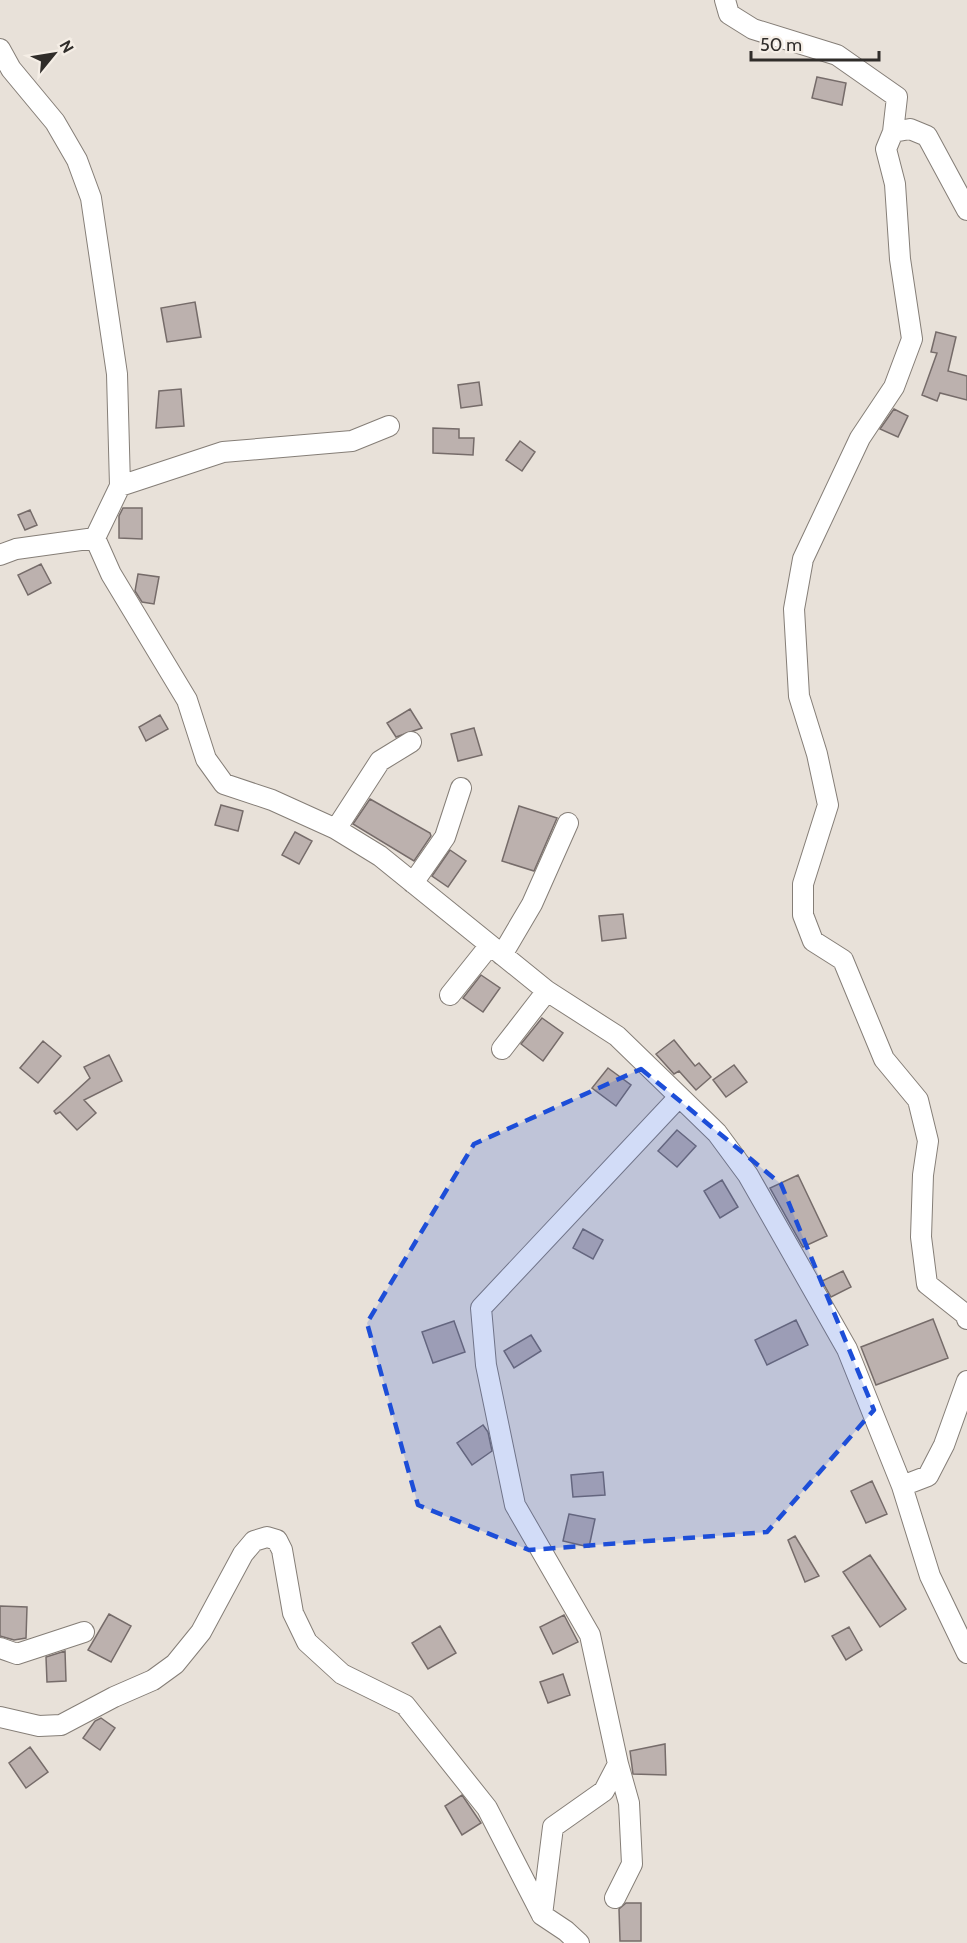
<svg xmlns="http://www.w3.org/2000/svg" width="967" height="1943" font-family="Cabin,sans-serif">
<rect width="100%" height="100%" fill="#e8e1d9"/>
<path fill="#bcb1ae" stroke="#766c6a" stroke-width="1.5" d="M 817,77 L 846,83 L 842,105 L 812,98 Z
M 195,302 L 201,337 L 167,342 L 161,308 Z
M 936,332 L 956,337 L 948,371 L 967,376 L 967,400 L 940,393 L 937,401 L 922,395 L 937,353 L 931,352 Z
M 479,382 L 482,405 L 461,408 L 458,385 Z
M 181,389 L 184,426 L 156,428 L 159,391 Z
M 894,409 L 908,416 L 898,437 L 880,429 Z
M 433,428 L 459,429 L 459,438 L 474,438 L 473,455 L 433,453 Z
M 520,441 L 535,452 L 522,471 L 506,460 Z
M 123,508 L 142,508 L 142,539 L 119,538 L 119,516 Z
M 30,510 L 37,525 L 25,530 L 18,515 Z
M 41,564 L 51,583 L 28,595 L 18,575 Z
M 138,574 L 159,577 L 154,604 L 142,602 L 135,591 Z
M 410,709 L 422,728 L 396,737 L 387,723 Z
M 160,715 L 168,729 L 146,741 L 139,727 Z
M 474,728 L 482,755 L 458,761 L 451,734 Z
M 370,799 L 430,833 L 431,836 L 414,861 L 353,824 Z
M 221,805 L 243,811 L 238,831 L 215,825 Z
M 519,806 L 557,818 L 534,871 L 502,861 Z
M 295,832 L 312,841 L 299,864 L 282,855 Z
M 450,850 L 466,861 L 448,887 L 432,876 Z
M 623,914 L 626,938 L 602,941 L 599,916 Z
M 481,975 L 500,988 L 483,1012 L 463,998 Z
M 542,1018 L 563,1033 L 543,1061 L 521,1044 Z
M 674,1040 L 695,1066 L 699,1063 L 711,1077 L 696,1090 L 679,1071 L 674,1074 L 656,1054 Z
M 43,1041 L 61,1056 L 38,1083 L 20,1068 Z
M 109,1055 L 122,1081 L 84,1100 L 96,1113 L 77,1130 L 60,1112 L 56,1114 L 54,1111 L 90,1078 L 84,1067 Z
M 734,1065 L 747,1082 L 726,1097 L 713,1080 Z
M 608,1068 L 631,1085 L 616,1106 L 592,1088 Z
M 677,1130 L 696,1146 L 677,1167 L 658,1151 Z
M 798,1175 L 827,1236 L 803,1247 L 770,1188 Z
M 722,1180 L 738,1207 L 720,1218 L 704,1191 Z
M 583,1229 L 603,1240 L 593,1259 L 573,1248 Z
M 843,1271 L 851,1287 L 831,1297 L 822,1281 Z
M 933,1319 L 948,1358 L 876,1385 L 861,1347 Z
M 796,1320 L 808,1345 L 767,1365 L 755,1340 Z
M 454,1321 L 465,1352 L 433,1363 L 422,1332 Z
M 531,1335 L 541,1351 L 514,1368 L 504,1351 Z
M 483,1425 L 488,1432 L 492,1451 L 472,1465 L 457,1443 Z
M 603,1472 L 605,1495 L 573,1497 L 571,1475 Z
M 872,1481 L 887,1514 L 866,1523 L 851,1491 Z
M 569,1514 L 595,1519 L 589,1547 L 563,1541 Z
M 795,1536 L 819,1576 L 805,1582 L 788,1540 Z
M 870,1555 L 906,1609 L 880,1627 L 843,1572 Z
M 0,1606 L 27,1607 L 26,1638 L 14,1640 L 0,1636 Z
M 109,1614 L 131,1626 L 111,1662 L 88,1650 Z
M 564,1615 L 578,1642 L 553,1654 L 540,1627 Z
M 440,1626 L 456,1653 L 428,1669 L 412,1643 Z
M 849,1627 L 862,1650 L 846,1660 L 832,1636 Z
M 65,1651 L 66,1681 L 47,1682 L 46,1657 Z
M 563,1674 L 570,1695 L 548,1703 L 540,1682 Z
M 101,1718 L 115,1728 L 100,1750 L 83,1738 L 95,1721 Z
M 665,1744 L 666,1775 L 633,1774 L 630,1751 Z
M 30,1747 L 48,1772 L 26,1788 L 9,1763 Z
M 462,1795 L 481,1823 L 462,1835 L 445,1806 Z
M 626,1903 L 641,1903 L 641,1941 L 620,1941 L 619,1909 Z"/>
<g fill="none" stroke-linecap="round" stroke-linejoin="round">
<g stroke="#857e77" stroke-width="22">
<path id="minor" d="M 725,0 L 729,14 L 753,29 L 837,55 L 897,97 L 893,132
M 0,49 L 11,69 L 55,122 L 77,160 L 91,198 L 117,374 L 120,486 L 95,538
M 967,210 L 927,136 L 910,129 L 893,132 L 886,149 L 895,184 L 900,259 L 912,339 L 894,387 L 860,438 L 803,559 L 794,609 L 799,696 L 817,754 L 828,805 L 803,884 L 803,915 L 813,941 L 843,960 L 884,1059 L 918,1100 L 928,1141 L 923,1175 L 921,1237 L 927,1284 L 966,1315 L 967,1319
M 120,486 L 223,452 L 352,441 L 389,426
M 0,555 L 16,549 L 95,538 L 111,574 L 187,700 L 206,759 L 224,784 L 272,800 L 336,829 L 380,856 L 547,991 L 617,1036 L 717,1133 L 748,1175 L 847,1349 L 902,1486 L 928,1476 L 944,1445 L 967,1381
M 336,829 L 380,761 L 411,742
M 413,883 L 445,837 L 461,788
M 502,955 L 532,904 L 568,823
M 450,995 L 490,945
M 502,1049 L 547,991
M 902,1486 L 930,1576 L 967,1653
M 0,1648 L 17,1654 L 84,1632
M 0,1717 L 39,1726 L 61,1725 L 114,1697 L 153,1680 L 175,1664 L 201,1632 L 243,1554 L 254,1541 L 267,1537 L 277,1540 L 282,1550 L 293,1613 L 307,1642 L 342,1674 L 405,1705 L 487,1808 L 542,1915
M 615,1898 L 632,1864 L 629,1803 L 618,1764
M 579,1943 L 566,1931 L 542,1915 L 553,1827 L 604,1791 L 618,1764 L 590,1635 L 515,1505 L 486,1365 L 481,1308 L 678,1098"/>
</g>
<use href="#minor" stroke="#fff" stroke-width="20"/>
</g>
<path fill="#1d4ed8" fill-opacity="0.2" stroke="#1d4ed8" stroke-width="4.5" stroke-dasharray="12 8" stroke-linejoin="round" d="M 641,1069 L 781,1184 L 874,1410 L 767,1532 L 529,1550 L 418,1505 L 367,1323 L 474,1144 Z"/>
<g transform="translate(54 54) rotate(60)" stroke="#f5eee6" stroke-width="4.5" paint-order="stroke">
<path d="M0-4.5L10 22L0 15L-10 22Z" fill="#302d2a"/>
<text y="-9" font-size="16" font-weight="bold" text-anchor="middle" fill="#302d2a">N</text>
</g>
<path d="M751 51v9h128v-9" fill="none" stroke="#302d2a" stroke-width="3"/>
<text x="760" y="51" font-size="18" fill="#302d2a" stroke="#f5eee6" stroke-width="4.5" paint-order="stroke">50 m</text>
</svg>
